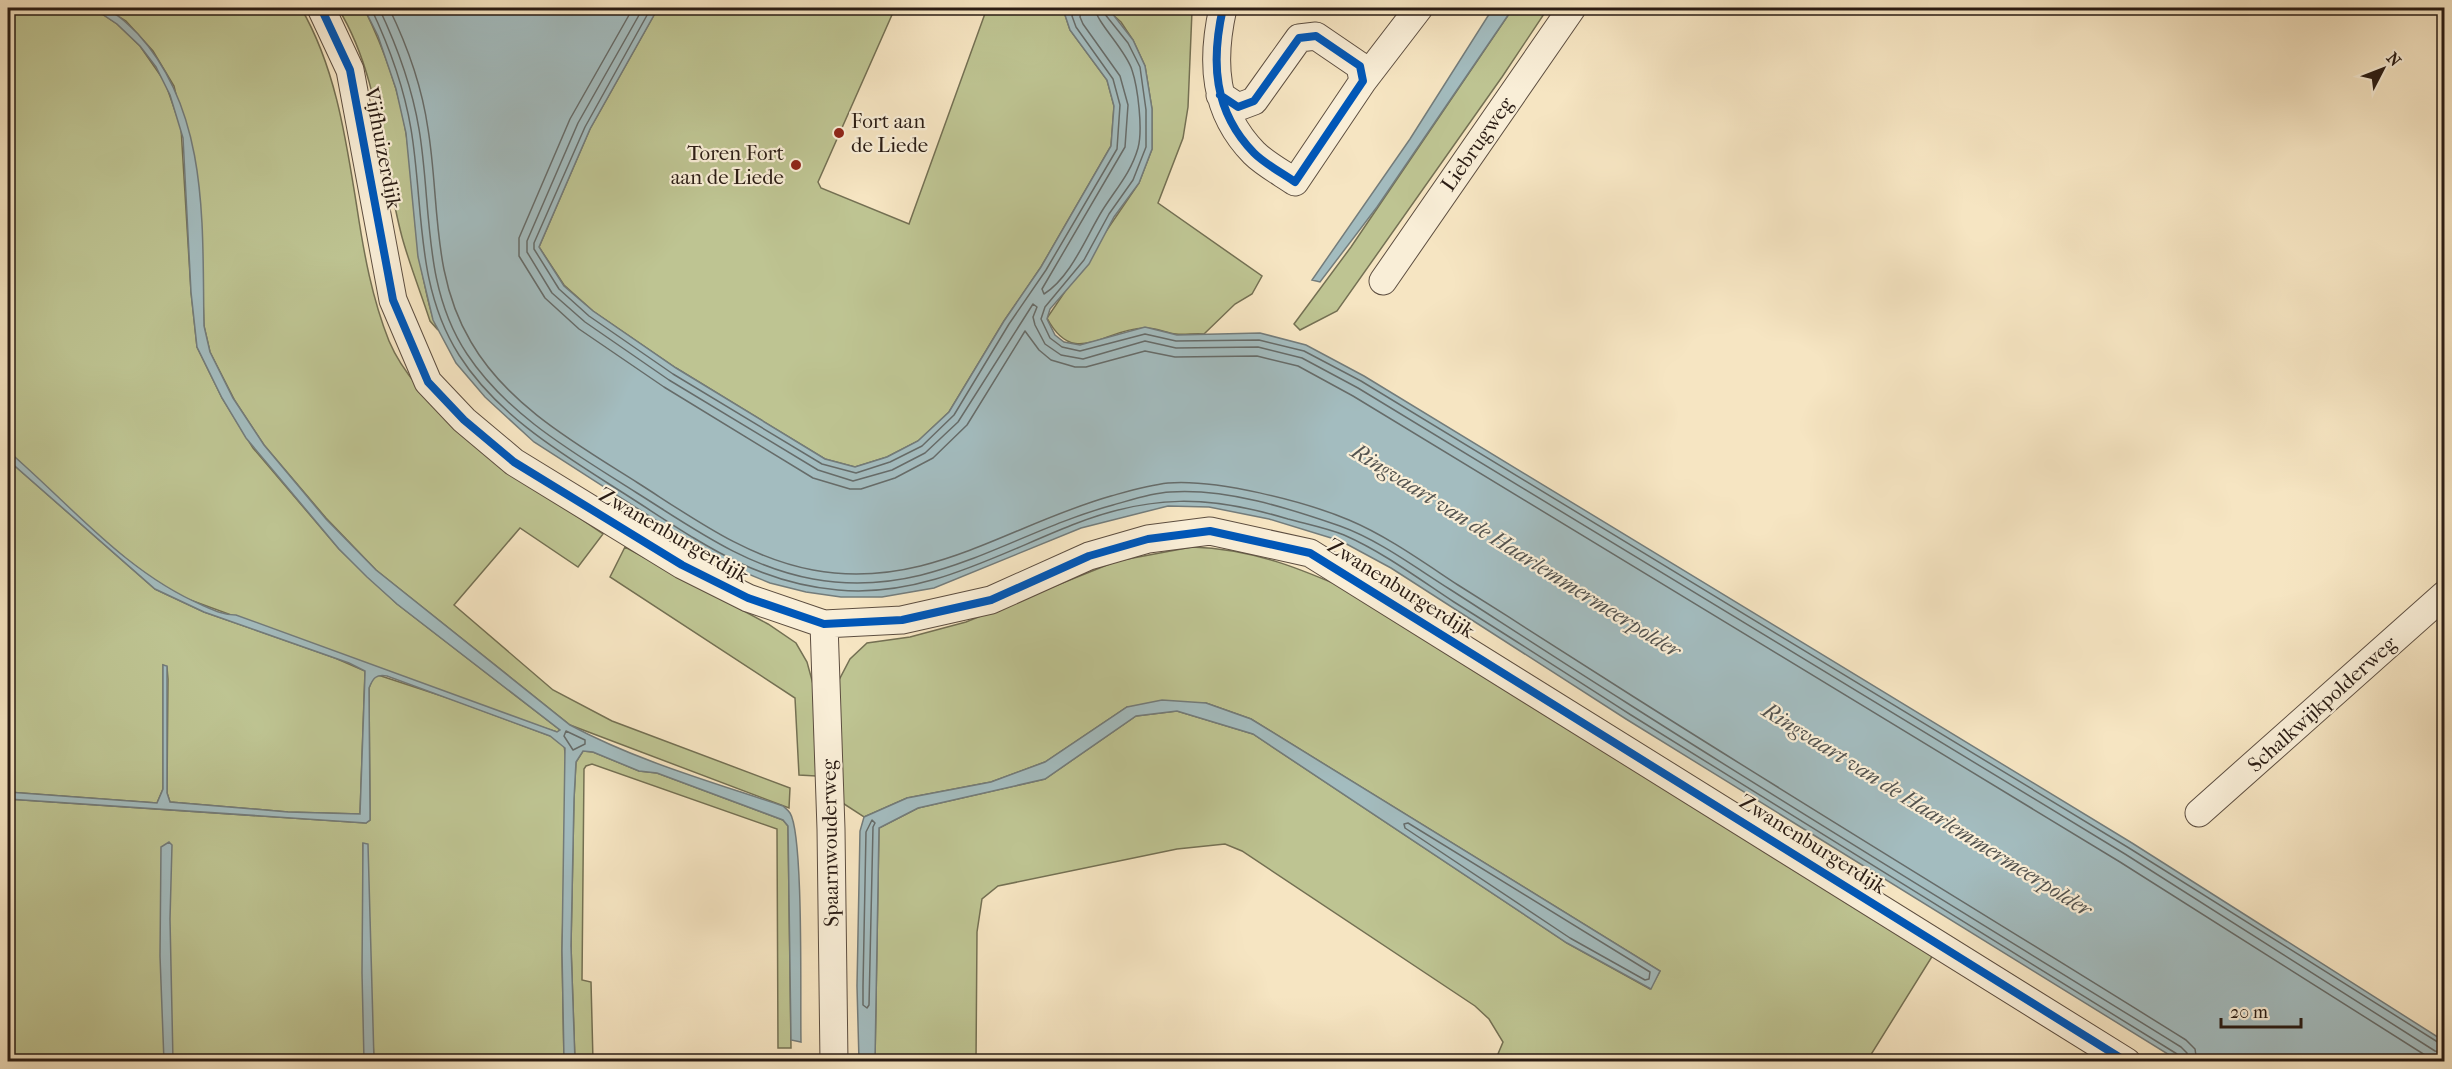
<svg xmlns="http://www.w3.org/2000/svg" width="2452" height="1069" font-family="'IM FELL French Canon',serif">
<rect width="100%" height="100%" fill="#f6e5c2"/>
<filter id="stains"><feTurbulence type="fractalNoise" baseFrequency=".00333" numOctaves="4"/><feColorMatrix values="0 0 0 0 .2 0 0 0 0 .09 0 0 0 0 .02 0 0 0 .5 -.17"/></filter>
<radialGradient id="worn" r=".72"><stop offset=".6" stop-color="#630" stop-opacity="0"/><stop offset="1" stop-color="#630" stop-opacity=".3"/></radialGradient>
<path fill="#bec492" stroke="#747053" stroke-width="1.5" d="M 8,8 L 93,8 L 117,24 L 140,46 L 165,82 L 181,128 L 191,292 L 197,347 L 222,398 L 253,448 L 339,549 L 397,604 L 560,730 L 557,732 L 520,720 L 182,597 C 116,560 63,501 8,451 Z
M 105,8 L 301,8 C 336,68 346,140 357,208 C 364,254 372,298 389,341 C 421,417 536,488 603,534 L 578,567 L 520,528 L 454,605 L 553,690 L 612,721 L 790,788 L 789,808 L 570,725 L 376,570 L 326,518 L 264,445 L 235,401 L 210,352 L 204,326 L 199,191 L 174,86 L 153,51 L 126,21 Z
M 338,8 L 364,8 C 383,47 399,89 406,133 C 414,184 413,235 425,286 C 428,301 431,316 438,330 L 430,321 C 421,293 410,266 402,237 C 382,162 380,76 338,8 Z
M 658,8 L 895,8 L 818,182 L 821,188 L 909,224 L 987,8 L 1070,8 L 1065,15 L 1070,30 L 1107,80 L 1114,106 L 1111,146 L 1041,267 L 1004,321 L 949,412 L 918,441 L 887,457 L 855,467 L 825,459 L 676,368 L 593,311 L 564,285 L 539,247 L 590,129 Z
M 1105,8 L 1174,8 L 1192,11 L 1188,107 L 1183,138 L 1158,203 L 1262,276 L 1252,294 L 1235,304 L 1204,334 C 1195,333 1185,335 1176,334 C 1166,333 1155,327 1144,328 C 1103,329 1074,369 1047,318 L 1139,183 L 1152,149 L 1152,109 L 1145,66 L 1133,40 L 1121,22 Z
M 1513,8 L 1548,8 L 1502,77 L 1337,311 L 1300,330 L 1294,324 L 1351,247 Z
M 8,460 L 155,589 L 204,612 L 335,658 L 365,671 L 360,814 L 288,812 L 170,802 L 167,793 L 168,679 L 167,667 L 163,665 L 163,789 L 157,803 L 8,792 Z
M 625,547 L 768,624 L 796,643 L 807,662 L 813,684 L 816,776 L 799,775 L 795,698 L 610,577 Z
M 1192,547 C 1254,549 1302,569 1358,594 L 1933,955 L 1867,1061 L 1495,1061 L 1503,1042 L 1489,1019 L 1475,1006 L 1242,851 L 1225,844 L 1177,849 L 998,886 L 982,899 L 977,932 L 976,1061 L 875,1061 L 879,828 L 918,808 L 1045,779 L 1136,716 L 1177,711 L 1253,734 L 1567,943 L 1650,989 L 1660,971 L 1251,719 L 1206,703 L 1127,707 L 1045,762 L 991,782 L 907,798 L 864,817 L 838,800 L 838,682 L 850,659 L 867,643 L 910,637 L 966,622 L 1117,561 Z
M 378,675 L 454,700 L 556,738 L 564,745 L 567,768 L 562,951 L 564,1061 L 374,1061 L 363,843 L 365,1061 L 171,1061 L 164,1000 L 164,1061 L 8,1061 L 8,799 L 366,823 L 370,820 L 370,810 L 369,688 L 373,678 Z
M 583,751 L 593,752 L 639,771 L 657,773 L 783,820 L 788,826 L 791,1048 L 778,1048 L 777,829 L 592,764 L 586,766 L 584,769 L 582,980 L 591,982 L 593,1061 L 575,1062 L 571,946 L 574,799 L 576,762 Z"/>
<path fill="#a3bcbf" stroke="#737c7b" stroke-width="1.5" d="M 93,8 C 112,7 125,21 138,34 C 210,113 202,226 204,326 L 210,352 L 233,398 L 264,445 L 326,519 L 376,570 L 570,725 C 637,761 712,782 783,806 C 785,808 788,810 790,813 C 804,835 800,1004 801,1042 L 791,1040 L 788,826 L 783,820 L 657,773 L 639,771 L 593,752 L 583,751 L 576,762 L 574,799 L 571,946 L 575,1061 L 564,1061 L 562,951 L 565,748 L 550,736 L 387,676 C 376,674 373,678 369,688 L 370,810 L 370,820 L 366,823 L 8,799 L 8,792 L 157,803 L 163,789 L 163,665 L 167,666 L 167,793 L 170,802 L 288,812 L 360,814 L 365,674 L 365,671 L 349,663 L 204,612 L 155,589 L 8,460 L 8,451 C 70,504 125,572 202,605 C 213,610 223,615 236,615 L 557,732 L 560,730 L 397,604 L 367,577 L 339,549 L 246,438 L 222,398 L 197,347 L 191,292 L 183,138 L 170,95 L 156,67 L 140,46 L 117,24 Z
M 364,8 L 658,8 L 590,129 L 539,247 L 564,286 L 593,311 L 676,368 L 825,459 L 855,467 L 887,457 L 918,441 L 949,412 L 1004,321 L 1041,267 L 1111,146 L 1114,106 L 1107,80 L 1070,30 L 1065,15 L 1070,8 L 1108,8 L 1133,40 L 1145,66 L 1152,109 L 1152,149 L 1139,183 L 1114,217 L 1089,264 L 1050,309 L 1047,319 L 1055,335 L 1064,342 L 1080,345 L 1145,327 L 1177,335 L 1260,333 L 1306,345 L 1364,376 L 2132,843 L 2444,1041 L 2444,1061 L 2179,1061 L 1626,719 L 1391,568 L 1341,541 L 1269,519 L 1209,507 L 1168,506 L 1081,528 L 934,588 L 882,597 L 841,597 L 806,592 L 770,583 L 724,564 L 534,442 L 485,397 L 456,363 L 433,320 L 418,257 L 406,133 L 396,89 L 378,36 Z
M 1493,8 L 1513,8 L 1377,207 L 1320,282 L 1312,280 L 1410,139 Z
M 1162,700 L 1206,703 L 1251,719 L 1660,971 L 1651,989 L 1567,943 L 1253,734 L 1177,711 L 1136,716 L 1045,779 L 918,808 L 879,828 L 875,1061 L 859,1061 L 857,986 L 860,831 L 864,817 L 907,798 L 991,782 L 1045,762 L 1127,707 Z
M 169,842 L 172,845 L 170,919 L 173,1061 L 164,1062 L 160,956 L 161,847 Z
M 363,843 L 368,844 L 374,1061 L 364,1061 L 362,973 Z"/>
<g fill="none" stroke-linecap="round" stroke-linejoin="round">
<path stroke="#666c6a" stroke-width="1.5" d="M 371,8 C 389,46 404,87 411,129 C 424,206 415,286 459,355 C 499,418 567,457 628,496 C 697,540 754,583 838,590 C 923,598 996,555 1072,525 C 1150,494 1209,495 1288,519 C 1306,524 1326,528 1344,535 C 1383,552 1419,579 1454,602 C 1513,639 1572,677 1631,715 C 1813,829 1995,941 2177,1054 L 2181,1062
M 379,8 C 397,46 412,87 419,129 C 432,205 422,287 467,354 C 508,416 576,454 637,493 C 693,528 746,567 813,579 C 929,600 1007,534 1113,505 C 1131,500 1151,493 1170,492 C 1226,488 1288,508 1340,526 C 1379,540 1416,568 1451,590 C 1510,628 1568,666 1627,703 C 1811,820 1997,933 2181,1047 L 2187,1053 L 2188,1062
M 389,8 C 407,45 422,87 428,129 C 440,202 431,275 471,342 C 508,406 578,445 638,483 C 693,518 747,558 813,570 C 926,591 1008,525 1111,496 C 1129,491 1149,485 1168,483 C 1216,479 1304,501 1349,520 C 1387,536 1423,562 1458,585 C 1517,622 1576,660 1634,697 C 1817,813 2002,925 2186,1040 L 2195,1049 L 2197,1062
M 633,8 L 570,119 L 519,238 L 519,256 L 545,298 L 579,329 L 664,387 L 813,478 L 850,489 L 861,489 L 895,478 L 933,458 L 967,425 L 1025,331 L 1039,350 L 1051,360 L 1075,367 L 1086,367 L 1145,351 L 1175,357 L 1257,356 L 1298,366 L 1353,396 L 2120,862 L 2436,1062
M 643,8 L 578,123 L 527,241 L 527,252 L 552,293 L 585,322 L 669,380 L 818,470 L 853,481 L 892,470 L 925,453 L 958,422 L 1033,304 L 1037,307 L 1033,317 L 1035,325 L 1045,344 L 1061,355 L 1083,359 L 1145,341 L 1176,348 L 1258,347 L 1302,358 L 1358,388 L 2125,854 L 2435,1051 L 2444,1053
M 651,8 L 585,127 L 534,243 L 534,249 L 559,289 L 589,316 L 673,374 L 822,464 L 856,473 L 890,462 L 922,446 L 954,415 L 1009,324 L 1046,270 L 1117,149 L 1120,105 L 1113,79 L 1076,27 L 1072,16 L 1075,8
M 1082,8 L 1080,17 L 1083,24 L 1120,76 L 1128,105 L 1125,147 L 1042,289 L 1044,294 C 1071,277 1086,237 1102,211 C 1115,190 1131,173 1138,148 C 1143,130 1138,88 1132,70 C 1126,50 1096,22 1095,8
M 1103,8 L 1104,13 L 1128,43 L 1140,67 L 1146,110 L 1146,147 L 1133,180 L 1109,214 L 1084,260 L 1045,307 L 1041,319 L 1050,338 L 1062,347 L 1080,351 L 1145,334 L 1176,341 L 1259,340 L 1304,351 L 1361,381 L 2129,848 L 2444,1046
M 566,731 L 585,740 L 585,744 L 573,750 L 564,736 Z
M 872,820 L 875,823 L 873,827 L 869,1005 L 867,1008 L 863,1005 L 863,986 L 866,832 Z
M 1408,823 L 1650,972 L 1649,979 L 1645,980 L 1570,938 L 1405,828 L 1404,824 Z"/>
<g stroke="#5d4e40" stroke-width="29">
<path id="minor" d="M 321,8 L 350,70 L 393,300 L 428,382 L 464,420 L 514,462 L 682,565 L 748,598 L 824,624 L 902,620 L 991,600 L 1089,556 L 1148,539 L 1210,531 L 1310,553 L 2127,1062
M 1363,81 L 1419,8
M 1220,95 L 1238,107 L 1254,101 L 1299,38 L 1316,36 L 1360,66 L 1363,81 L 1295,182 C 1282,173 1265,164 1254,153 C 1213,111 1211,61 1223,8
M 1383,281 L 1572,8
M 824,624 L 831,829 L 834,1062
M 2199,813 L 2444,595"/>
</g>
<use href="#minor" stroke="#f9eed7" stroke-width="27"/>
<g stroke="#f9eed7" stroke-width="11">
<path id="cycleway" d="M 321,8 L 350,70 L 393,300 L 428,382 L 464,420 L 514,462 L 682,565 L 748,598 L 824,624 L 902,620 L 991,600 L 1089,556 L 1148,539 L 1210,531 L 1310,553 L 2127,1062
M 1220,95 L 1238,107 L 1254,101 L 1299,38 L 1316,36 L 1360,66 L 1363,81 L 1295,182 C 1282,173 1265,164 1254,153 C 1213,111 1211,61 1223,8"/>
</g>
<use href="#cycleway" stroke="#0057b8" stroke-width="8"/>
</g>
<g fill="#8f2418" stroke="#f9eed7" stroke-width="2">
<circle cx="839" cy="133" r="6"/>
<circle cx="796" cy="165" r="6"/>
</g>
<g text-anchor="middle" dominant-baseline="central" stroke-width="4.5" stroke-linejoin="round" paint-order="stroke">
<g font-size="21" fill="#2a1c14" stroke="#f9eed7" text-anchor="start">
<text x="851" y="121">Fort aan<tspan x="851" dy="24">de Liede</tspan></text>
<text x="784" y="153" text-anchor="end">Toren Fort<tspan x="784" dy="24">aan de Liede</tspan></text>
</g>
<g font-size="21" fill="#2a1c14" stroke="#f9eed7">
<text transform="translate(1477 144) rotate(-55)">Liebrugweg</text>
<text transform="translate(383 148) rotate(79)">Vijfhuizerdijk</text>
<text transform="translate(674 535) rotate(30)">Zwanenburgerdijk</text>
<text transform="translate(1401 588) rotate(32)">Zwanenburgerdijk</text>
<text transform="translate(2322 704) rotate(-42)">Schalkwijkpolderweg</text>
<text transform="translate(830 843) rotate(-91)">Spaarnwouderweg</text>
<text transform="translate(1813 844) rotate(32)">Zwanenburgerdijk</text>
</g>
<g font-size="22" font-style="italic" fill="#545450" stroke="#f9eed7">
<text transform="translate(1516 551) rotate(32)">Ringvaart van de Haarlemmermeerpolder</text>
<text transform="translate(1927 810) rotate(32)">Ringvaart van de Haarlemmermeerpolder</text>
</g>
</g>
<rect width="2452" height="1069" fill="none" stroke="#f6e5c2" stroke-width="30"/>
<rect x="9" y="9" width="2434" height="1051" fill="none" stroke="#2a1c14" stroke-width="3"/>
<rect x="15" y="15" width="2422" height="1039" fill="none" stroke="#2a1c14" stroke-width="1.5"/>
<g transform="translate(2383 69) rotate(48)" stroke="#f9eed7" stroke-width="4.5" paint-order="stroke">
<path d="M0-4.5L10 22L0 15L-10 22Z" fill="#2a1c14"/>
<text y="-9" font-size="16" font-weight="bold" text-anchor="middle" fill="#2a1c14">N</text>
</g>
<path d="M2221 1018v9h80v-9" fill="none" stroke="#2a1c14" stroke-width="3"/>
<text x="2230" y="1018" font-size="18" fill="#2a1c14" stroke="#f9eed7" stroke-width="4.5" paint-order="stroke">20 m</text>
<rect width="100%" height="100%" filter="url(#stains)"/>
<rect width="100%" height="100%" fill="url(#worn)"/>
</svg>
